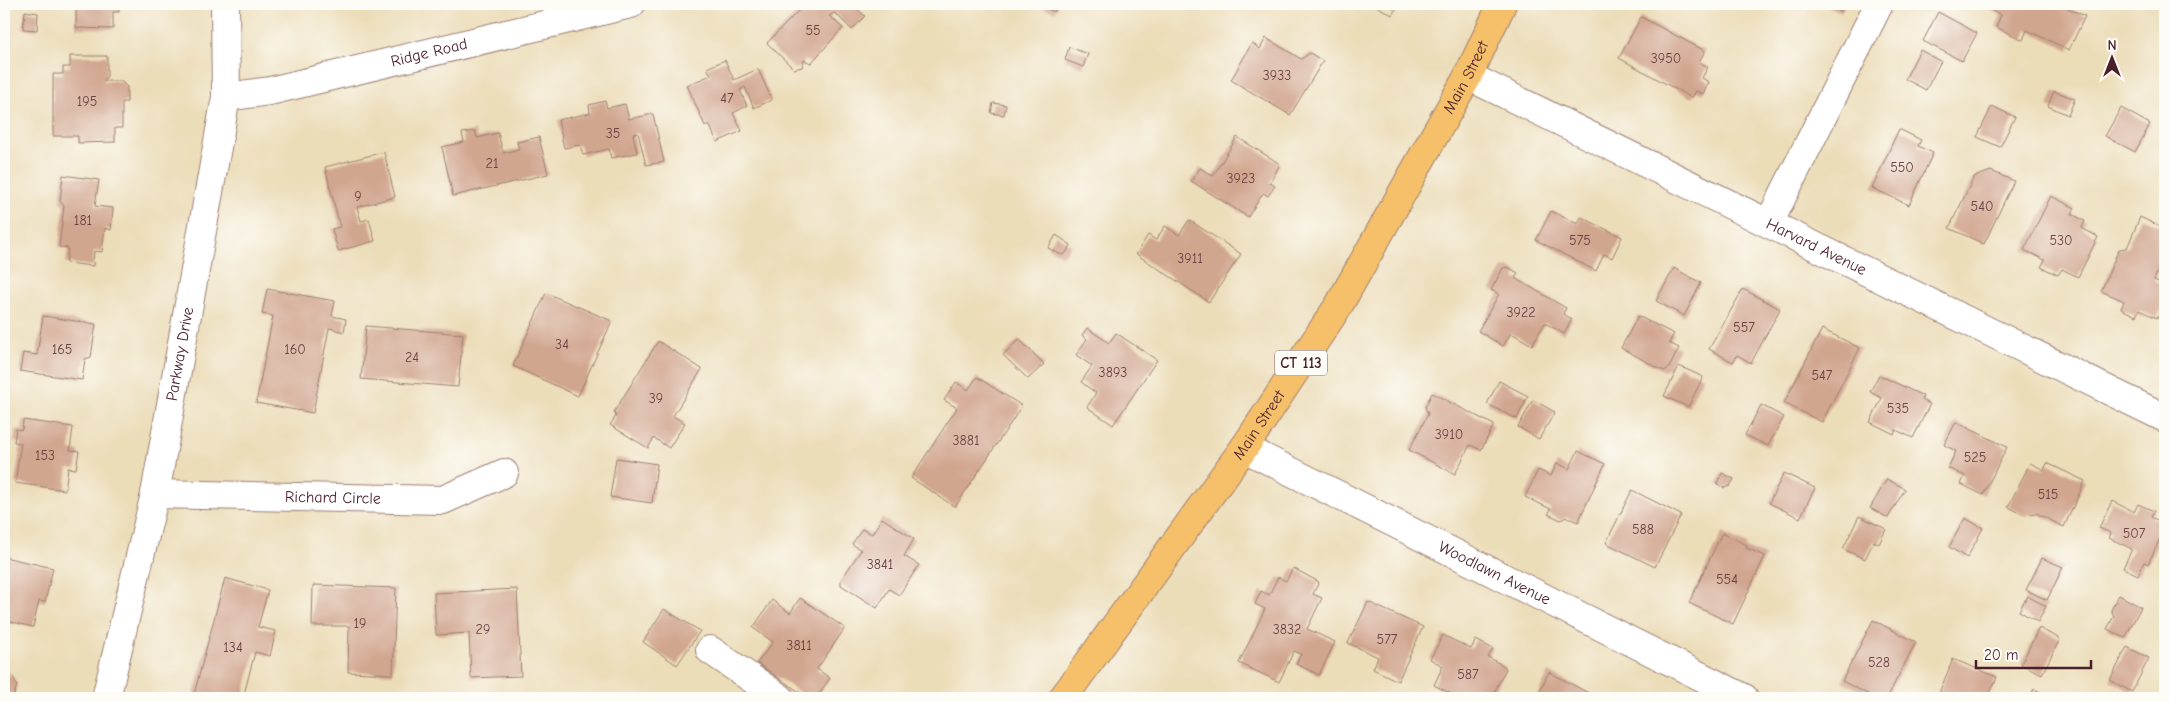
<svg xmlns="http://www.w3.org/2000/svg" width="2169" height="702" font-family="'Comic Neue',sans-serif">
<rect width="100%" height="100%" fill="#fdfcf7"/>
<filter id="ink" filterUnits="userSpaceOnUse"><feTurbulence type="fractalNoise" baseFrequency=".02" numOctaves="2"/><feDisplacementMap in="SourceGraphic" scale="10" xChannelSelector="R" yChannelSelector="G"/><feConvolveMatrix kernelMatrix="1 2 1 2 8 2 1 2 1" color-interpolation-filters="sRGB"/></filter>
<filter id="wash" filterUnits="userSpaceOnUse"><feTurbulence type="fractalNoise" baseFrequency=".0096" numOctaves="4" result="noise"/><feDisplacementMap in="SourceGraphic" scale="20" xChannelSelector="R" yChannelSelector="G"/><feGaussianBlur stdDeviation="1.12" result="paint"/><feColorMatrix in="noise" values="0 0 0 0 0 0 0 0 0 0 0 0 0 0 0 0 0 1.4 0 .05"/><feComposite in="paint" operator="in"/></filter>
<g filter="url(#wash)">
<rect width="100%" height="100%" fill="#ecddb9"/>
<g id="blocks">
<path fill="#d1a68f" d="M 76,4 L 119,4 L 119,12 L 113,12 L 113,29 L 76,28 Z
M 805,4 L 815,4 L 821,9 L 826,4 L 852,4 L 865,16 L 852,30 L 835,13 L 829,16 L 843,28 L 811,63 L 804,60 L 802,67 L 794,69 L 767,43 Z
M 1034,4 L 1058,4 L 1055,12 Z
M 1373,4 L 1399,4 L 1392,15 Z
M 1823,4 L 1845,4 L 1841,12 Z
M 1978,4 L 2059,4 L 2085,16 L 2069,50 L 2027,30 L 2023,40 L 1996,27 L 2001,15 Z
M 25,11 L 38,13 L 37,30 L 23,29 Z
M 1938,12 L 1977,33 L 1962,61 L 1923,41 Z
M 1641,17 L 1705,51 L 1699,62 L 1708,67 L 1702,78 L 1709,82 L 1703,94 L 1696,91 L 1692,98 L 1619,58 Z
M 1266,38 L 1301,59 L 1310,53 L 1323,61 L 1290,115 L 1231,80 L 1252,43 L 1260,49 Z
M 1069,47 L 1088,54 L 1083,67 L 1065,60 Z
M 1920,50 L 1941,61 L 1926,90 L 1905,79 Z
M 70,56 L 107,56 L 107,76 L 103,81 L 121,81 L 127,87 L 127,102 L 122,102 L 122,128 L 115,128 L 115,142 L 78,143 L 78,136 L 53,136 L 53,74 L 63,74 L 63,67 L 70,67 Z
M 725,60 L 734,80 L 758,69 L 772,100 L 754,108 L 745,87 L 740,90 L 747,106 L 733,113 L 742,131 L 717,142 L 709,124 L 705,126 L 687,85 L 711,75 L 707,68 Z
M 2054,91 L 2075,99 L 2068,115 L 2048,106 Z
M 605,101 L 607,108 L 625,104 L 629,119 L 653,114 L 664,162 L 646,165 L 638,133 L 633,134 L 637,153 L 611,158 L 609,149 L 583,155 L 580,145 L 564,148 L 558,120 L 590,113 L 589,105 Z
M 993,103 L 1006,105 L 1004,115 L 991,113 Z
M 1992,106 L 2015,117 L 2000,147 L 1977,137 Z
M 2121,108 L 2150,124 L 2135,152 L 2105,136 Z
M 1899,129 L 1921,140 L 1918,146 L 1933,153 L 1909,205 L 1872,188 Z
M 475,131 L 477,138 L 498,133 L 503,153 L 519,149 L 517,142 L 539,137 L 548,174 L 453,196 L 442,147 L 464,142 L 462,133 Z
M 1237,137 L 1280,164 L 1270,183 L 1275,186 L 1268,196 L 1263,193 L 1248,217 L 1191,181 L 1200,168 L 1213,176 Z
M 384,152 L 395,197 L 357,207 L 361,221 L 369,219 L 375,241 L 338,251 L 332,229 L 340,227 L 325,167 Z
M 1991,171 L 2014,181 L 1984,244 L 1949,228 L 1974,177 Z
M 63,175 L 99,180 L 95,206 L 113,208 L 111,230 L 105,228 L 102,252 L 94,251 L 93,266 L 66,263 L 68,248 L 59,247 L 64,206 L 60,201 Z
M 2051,196 L 2075,208 L 2072,214 L 2085,221 L 2082,228 L 2098,237 L 2078,277 L 2062,269 L 2058,275 L 2041,267 L 2045,260 L 2024,250 Z
M 1551,211 L 1578,224 L 1581,217 L 1622,237 L 1612,258 L 1604,254 L 1596,271 L 1536,240 Z
M 2140,217 L 2165,229 L 2165,256 L 2154,280 L 2165,285 L 2165,300 L 2157,318 L 2139,310 L 2136,316 L 2121,309 L 2124,301 L 2101,291 L 2119,249 L 2127,248 Z
M 1189,220 L 1241,254 L 1209,302 L 1136,254 L 1148,235 L 1156,240 L 1165,226 L 1179,235 Z
M 1056,235 L 1071,245 L 1065,254 L 1061,255 L 1048,248 Z
M 1508,267 L 1518,273 L 1515,278 L 1566,308 L 1563,314 L 1572,319 L 1564,334 L 1545,323 L 1532,345 L 1511,333 L 1503,346 L 1478,331 L 1499,294 L 1491,290 L 1503,268 Z
M 1674,268 L 1701,283 L 1684,316 L 1656,301 Z
M 267,289 L 335,301 L 332,316 L 346,319 L 344,332 L 329,328 L 313,413 L 256,403 L 273,316 L 262,314 Z
M 1743,289 L 1780,309 L 1751,363 L 1737,355 L 1733,362 L 1709,349 Z
M 546,293 L 612,321 L 578,396 L 513,366 Z
M 43,316 L 96,324 L 91,357 L 85,359 L 82,380 L 20,371 L 23,353 L 37,355 Z
M 1638,316 L 1674,334 L 1669,343 L 1679,348 L 1669,368 L 1664,371 L 1621,348 Z
M 366,326 L 463,334 L 458,387 L 361,379 Z
M 1087,328 L 1109,343 L 1116,333 L 1157,360 L 1113,425 L 1087,407 L 1096,393 L 1081,382 L 1092,366 L 1076,355 L 1087,339 L 1082,335 Z
M 1822,329 L 1860,348 L 1822,422 L 1784,403 Z
M 1019,339 L 1044,364 L 1028,379 L 1003,355 Z
M 658,341 L 702,369 L 673,416 L 685,423 L 669,448 L 654,438 L 648,448 L 610,425 L 616,416 L 614,412 Z
M 1679,366 L 1703,377 L 1688,407 L 1664,396 Z
M 1879,375 L 1923,396 L 1922,400 L 1930,404 L 1913,438 L 1896,430 L 1894,434 L 1870,422 L 1882,398 L 1870,392 Z
M 977,377 L 1022,406 L 955,507 L 911,478 L 957,408 L 944,400 L 956,382 L 968,390 Z
M 1499,381 L 1528,396 L 1517,419 L 1487,404 Z
M 1432,393 L 1494,425 L 1481,450 L 1470,445 L 1455,474 L 1409,450 L 1428,414 L 1425,407 Z
M 1533,400 L 1555,412 L 1539,439 L 1518,427 Z
M 1761,405 L 1784,417 L 1768,446 L 1745,435 Z
M 23,420 L 73,427 L 70,450 L 79,451 L 76,469 L 68,468 L 65,490 L 15,483 L 21,443 L 14,442 L 16,429 L 22,430 Z
M 1956,422 L 2007,447 L 1983,495 L 1961,484 L 1965,476 L 1948,468 L 1956,451 L 1944,445 Z
M 1578,451 L 1605,464 L 1578,522 L 1566,517 L 1561,520 L 1548,514 L 1551,509 L 1525,497 L 1538,470 L 1551,476 L 1557,463 L 1569,469 Z
M 616,458 L 657,464 L 652,503 L 610,497 Z
M 2030,463 L 2044,470 L 2047,463 L 2085,481 L 2064,527 L 2036,513 L 2025,515 L 2008,507 Z
M 1722,473 L 1734,479 L 1730,486 L 1724,488 L 1717,484 Z
M 1784,473 L 1815,488 L 1800,518 L 1769,503 Z
M 1887,479 L 1905,489 L 1888,518 L 1870,508 Z
M 1632,490 L 1681,515 L 1655,567 L 1606,543 Z
M 2112,501 L 2134,512 L 2138,504 L 2154,511 L 2151,517 L 2165,524 L 2165,528 L 2148,564 L 2144,562 L 2138,575 L 2123,568 L 2132,549 L 2109,538 L 2111,533 L 2099,528 Z
M 1859,516 L 1886,529 L 1879,544 L 1874,541 L 1865,559 L 1843,549 Z
M 882,518 L 914,539 L 904,556 L 919,565 L 899,595 L 889,589 L 877,608 L 841,585 L 841,580 L 861,550 L 852,544 L 862,529 L 872,534 Z
M 1965,518 L 1983,528 L 1967,558 L 1949,547 Z
M 1722,533 L 1747,545 L 1746,548 L 1765,556 L 1733,624 L 1689,603 Z
M 4,557 L 53,568 L 45,602 L 39,601 L 33,627 L 4,620 Z
M 2042,558 L 2063,567 L 2047,600 L 2026,590 Z
M 1293,568 L 1319,582 L 1313,594 L 1322,598 L 1307,629 L 1335,642 L 1319,675 L 1296,664 L 1301,654 L 1294,651 L 1279,682 L 1239,663 L 1265,609 L 1255,604 L 1261,591 L 1269,595 L 1278,577 L 1286,581 Z
M 225,578 L 268,590 L 258,627 L 276,631 L 270,656 L 255,652 L 243,698 L 193,698 Z
M 313,585 L 396,588 L 393,674 L 348,672 L 349,626 L 312,626 Z
M 517,589 L 521,676 L 471,678 L 469,633 L 436,635 L 434,593 Z
M 2119,595 L 2141,607 L 2125,638 L 2107,629 L 2114,616 L 2111,610 Z
M 2027,596 L 2046,606 L 2038,622 L 2019,611 Z
M 800,598 L 845,628 L 817,669 L 830,678 L 816,698 L 808,698 L 757,663 L 773,642 L 753,628 L 772,600 L 790,613 Z
M 1368,602 L 1423,627 L 1398,681 L 1373,669 L 1378,657 L 1348,643 Z
M 664,609 L 700,631 L 677,665 L 643,642 Z
M 1873,620 L 1916,642 L 1887,698 L 1875,698 L 1842,681 Z
M 2039,628 L 2060,639 L 2042,674 L 2021,664 Z
M 1443,635 L 1471,649 L 1476,640 L 1493,649 L 1488,657 L 1504,666 L 1506,669 L 1491,698 L 1459,698 L 1434,685 L 1443,666 L 1430,659 Z
M 2127,647 L 2149,658 L 2132,692 L 2110,680 Z
M 1953,659 L 1997,677 L 1988,698 L 1937,698 Z
M 1549,672 L 1596,697 L 1596,698 L 1536,698 Z
M 5,674 L 13,677 L 17,685 L 13,698 L 4,698 Z
M 2034,689 L 2052,698 L 2029,698 Z"/>
</g>
</g>
<g filter="url(#ink)">
<use href="#blocks" fill-opacity="0" stroke="#9b7e72" stroke-width="1"/>
<g fill="none" stroke-linecap="round" stroke-linejoin="round">
<g stroke="#9b7e72" stroke-width="30">
<g id="minor">
<path id="s1" d="M 1468,76 L 2165,418"/>
<path id="s2" d="M 226,97 L 270,91 L 631,4"/>
<path d="M 1769,223 L 1879,4"/>
<path id="s3" d="M 1244,448 L 1744,698"/>
<path id="s4" d="M 155,494 L 443,500 L 504,473"/>
<path d="M 710,650 L 780,698"/>
<path id="s5" d="M 106,698 L 155,494 L 226,97 L 225,4"/>
</g>
</g>
<g stroke="#9b7e72" stroke-width="30">
<g id="major">
<path id="s6" d="M 1063,698 L 1244,448 L 1339,305 L 1468,76 L 1502,4"/>
</g>
</g>
<use href="#minor" stroke="#fff" stroke-width="28"/>
<use href="#major" stroke="#f6c06b" stroke-width="28"/>
</g>
</g>
<g text-anchor="middle" dominant-baseline="central" stroke-width="4" stroke-linejoin="round" paint-order="stroke">
<g font-size="14" fill="#6c4144">
<text x="813" y="30">55</text>
<text x="1666" y="58">3950</text>
<text x="1277" y="75">3933</text>
<text x="727" y="98">47</text>
<text x="87" y="101">195</text>
<text x="613" y="133">35</text>
<text x="492" y="163">21</text>
<text x="1902" y="167">550</text>
<text x="1241" y="178">3923</text>
<text x="358" y="196">9</text>
<text x="1982" y="206">540</text>
<text x="83" y="220">181</text>
<text x="1580" y="240">575</text>
<text x="2061" y="240">530</text>
<text x="1190" y="258">3911</text>
<text x="1521" y="312">3922</text>
<text x="1744" y="327">557</text>
<text x="562" y="344">34</text>
<text x="62" y="349">165</text>
<text x="295" y="349">160</text>
<text x="412" y="357">24</text>
<text x="1113" y="372">3893</text>
<text x="1822" y="375">547</text>
<text x="656" y="398">39</text>
<text x="1898" y="408">535</text>
<text x="1449" y="434">3910</text>
<text x="966" y="440">3881</text>
<text x="45" y="455">153</text>
<text x="1975" y="457">525</text>
<text x="2048" y="494">515</text>
<text x="1643" y="529">588</text>
<text x="2134" y="533">507</text>
<text x="880" y="564">3841</text>
<text x="1727" y="579">554</text>
<text x="360" y="623">19</text>
<text x="483" y="629">29</text>
<text x="1287" y="629">3832</text>
<text x="1387" y="639">577</text>
<text x="799" y="645">3811</text>
<text x="233" y="647">134</text>
<text x="1879" y="662">528</text>
<text x="1468" y="674">587</text>
</g>
<rect fill="#fdfcf7" stroke="#806168" stroke-width="1" x="1275" y="350.5" width="52" height="25" rx="4"/>
<g font-size="15" font-weight="bold" fill="#4a1f2b">
<text x="1301" y="363">CT 113</text>
</g>
<g font-size="16" fill="#4a1f2b" stroke="#fdfcf7">
<text stroke="none"><textPath href="#s2" startOffset="208">Ridge Road</textPath></text>
<text stroke="none"><textPath href="#s6" startOffset="741">Main Street</textPath></text>
<text stroke="none"><textPath href="#s1" startOffset="388">Harvard Avenue</textPath></text>
<text stroke="none"><textPath href="#s5" startOffset="352">Parkway Drive</textPath></text>
<text stroke="none"><textPath href="#s6" startOffset="336">Main Street</textPath></text>
<text stroke="none"><textPath href="#s4" startOffset="178">Richard Circle</textPath></text>
<text stroke="none"><textPath href="#s3" startOffset="280">Woodlawn Avenue</textPath></text>
</g>
</g>
<rect width="2169" height="702" fill="none" stroke="#fdfcf7" stroke-width="20"/>
<g transform="translate(2112 58)" stroke="#fdfcf7" stroke-width="4" paint-order="stroke">
<path d="M0-4L9 19L0 12L-9 19Z" fill="#4a1f2b"/>
<text y="-8" font-size="14" font-weight="bold" text-anchor="middle" fill="#4a1f2b">N</text>
</g>
<path d="M1976 660v8h115v-8" fill="none" stroke="#4a1f2b" stroke-width="2.5"/>
<text x="1984" y="660" font-size="15" fill="#4a1f2b" stroke="#fdfcf7" stroke-width="4" paint-order="stroke">20 m</text>
</svg>
